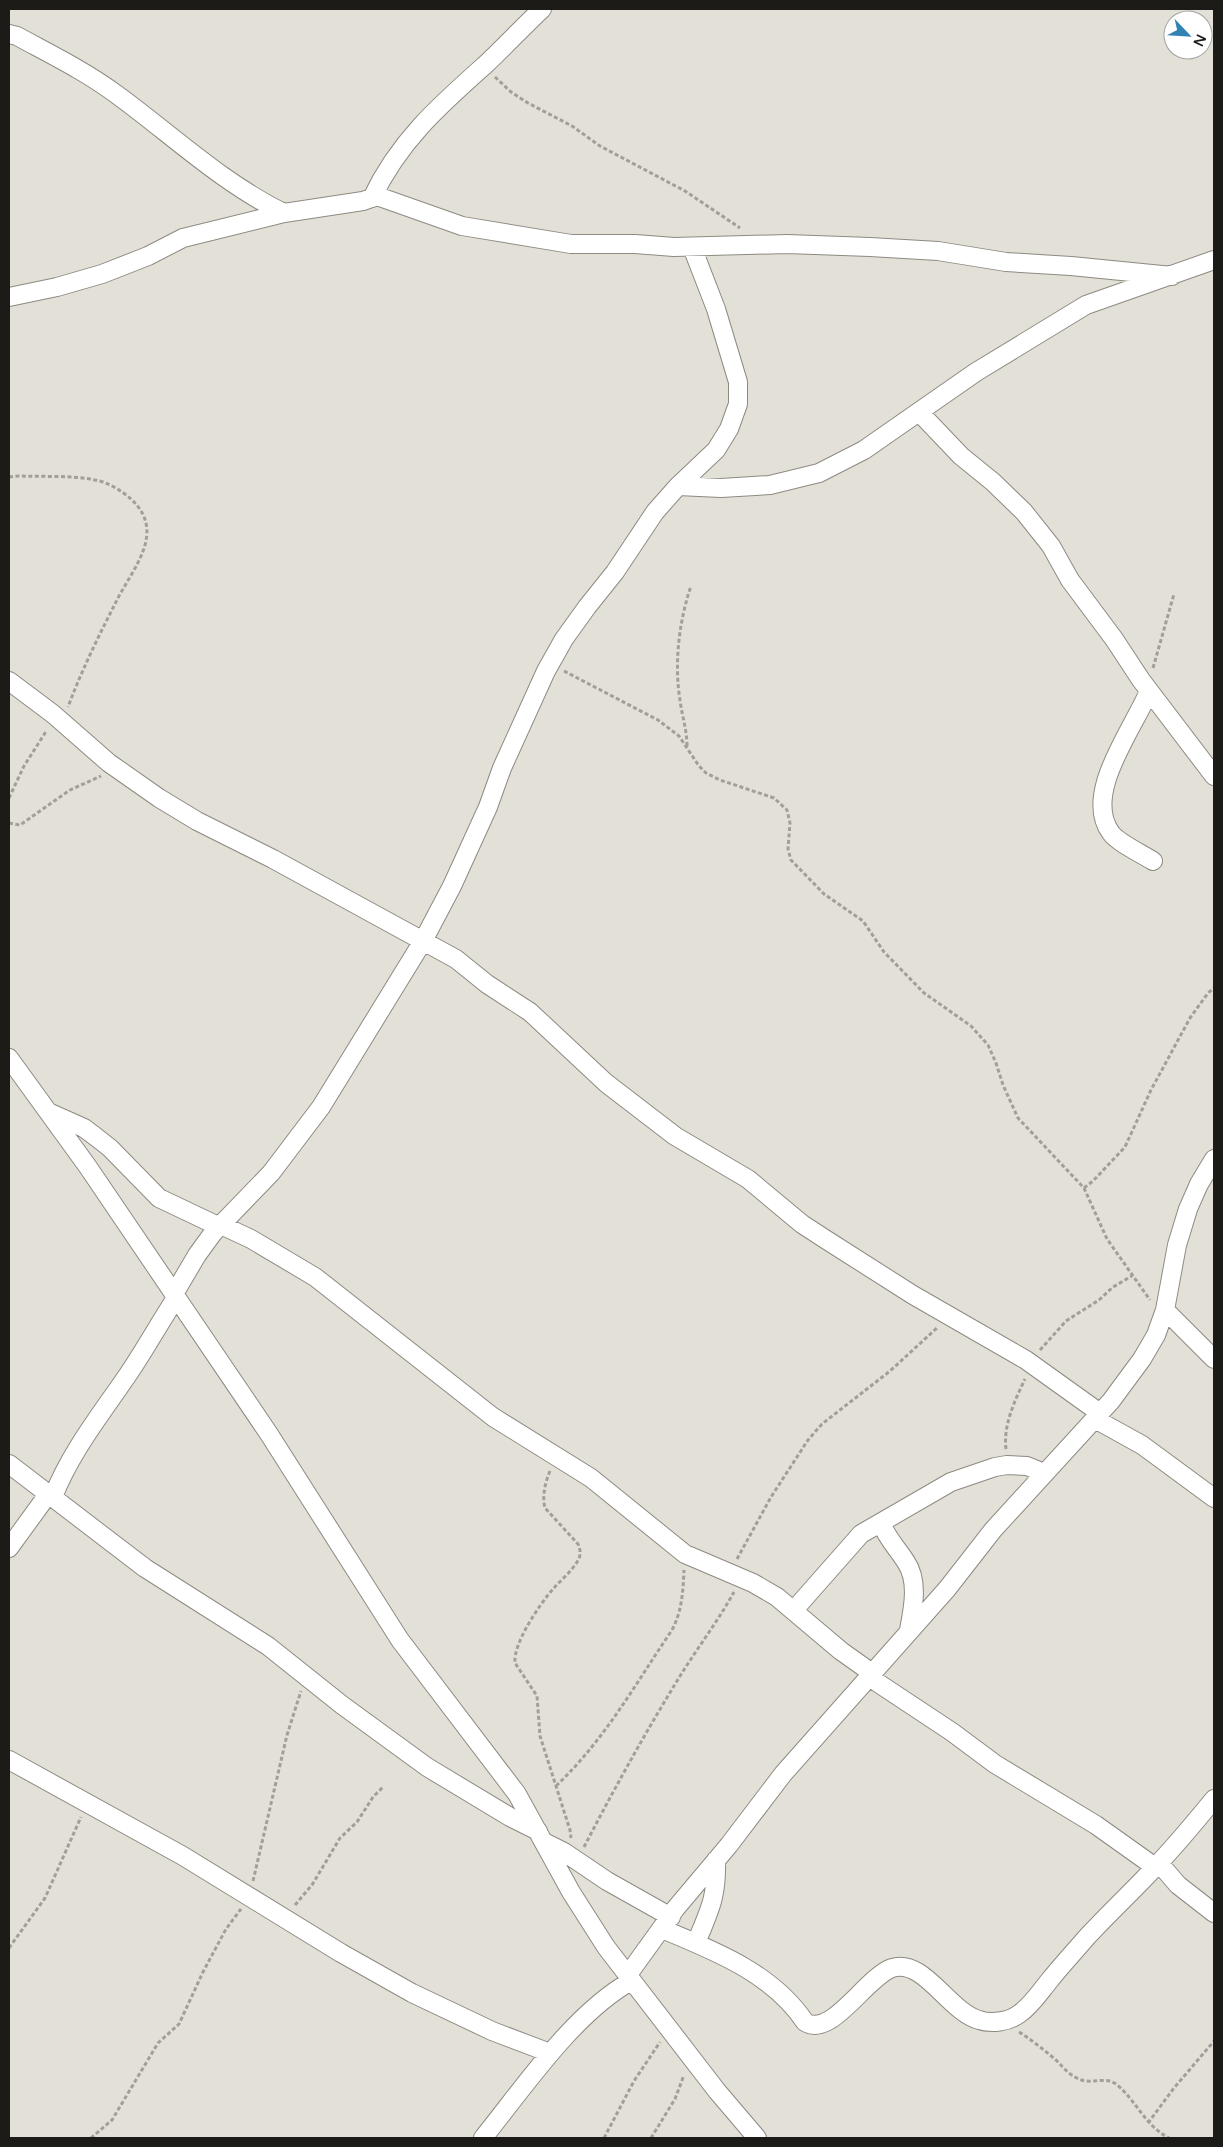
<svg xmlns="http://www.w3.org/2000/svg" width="1223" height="2147" font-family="'Varela Round',sans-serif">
<rect width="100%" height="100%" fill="#e3e0d7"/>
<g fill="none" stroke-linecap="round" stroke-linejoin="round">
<g stroke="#8d8a82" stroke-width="20">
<path id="minor" d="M 9,34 L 17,36 C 50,54 85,71 116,94 C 171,134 222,183 284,213
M 372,198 C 399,141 439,106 485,65 C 504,47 523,27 542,9
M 9,297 L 57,287 L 102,274 L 148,256 L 183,238 L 284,213 L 363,201 L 377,196 L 462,226 L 571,244 L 635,244 L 674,247 L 787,244 L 870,247 L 938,251 L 1006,262 L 1071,266 L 1172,276
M 920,413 L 961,456 L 993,482 L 1024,512 L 1051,546 L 1070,580 L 1114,639 L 1141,680 L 1214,776
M 678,486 L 721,488 L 770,485 L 819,473 L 864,450 L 976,372 L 1086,305 L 1214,260
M 9,681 L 53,714 L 109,763 L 159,798 L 197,821 L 273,859 L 456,959 L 487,984 L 530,1012 L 606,1083 L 675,1136 L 748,1179 L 802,1224 L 825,1239 L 913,1295 L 1026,1360 L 1100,1413
M 1149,691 C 1134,728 1082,794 1111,833 C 1117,842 1142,854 1153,861
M 9,1058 L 88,1167 L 269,1434 L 400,1640 L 517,1794 L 571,1892 L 606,1947 L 717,2091 L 757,2138
M 48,1112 L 84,1128 L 96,1137 L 110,1148 L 159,1198 L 220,1227
M 221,1225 L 251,1239 L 315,1277 L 493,1417 L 591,1478 L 685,1554 L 753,1583 L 777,1597 L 841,1651 L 872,1673
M 174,1294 L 197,1255 L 213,1233 L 271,1173 L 321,1107 L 423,941 L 452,886 L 488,807 L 502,768 L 546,671 L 564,639 L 587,607 L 615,572 L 655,512 L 678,486 L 716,450 L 729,429 L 738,404 L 738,382 L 716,309 L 692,247
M 1165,1310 L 1214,1359
M 1095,1419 L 1142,1445 L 1214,1498
M 9,1464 L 145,1568 L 268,1646 L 342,1705 L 427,1767 L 510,1817 L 538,1831
M 53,1497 C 71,1451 102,1413 129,1373 C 146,1348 160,1322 176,1298
M 881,1523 C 887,1538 897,1548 906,1562 C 919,1581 913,1609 909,1630
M 9,1548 L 49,1493
M 794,1610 L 861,1534 L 951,1482 L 995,1467 L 1007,1465 L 1027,1466 L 1044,1473
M 869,1677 L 952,1732 L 995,1764 L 1096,1825 L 1155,1867
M 9,1760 L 183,1856 L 341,1953 L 412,1993 L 492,2031 L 550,2053
M 544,1842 L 564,1852 L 607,1881 L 671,1917
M 1159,1863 L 1178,1885 L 1214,1913
M 662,1929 C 715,1951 772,1973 805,2022 C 831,2039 866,1977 892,1968 C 924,1958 948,2011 979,2020 C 991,2024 1008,2022 1019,2014 C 1031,2006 1040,1992 1049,1981 C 1061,1966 1074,1952 1086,1938 C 1109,1913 1134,1890 1157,1865 C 1177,1844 1196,1821 1214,1799
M 696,1943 C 710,1909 717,1897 716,1860
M 627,1976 L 676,1908 L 729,1845 L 783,1774 L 947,1589 L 993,1530 L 1111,1401 L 1142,1359 L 1156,1335 L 1165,1310 L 1177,1245 L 1188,1209 L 1199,1184 L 1214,1159
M 483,2138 C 525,2086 573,2014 631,1981"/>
</g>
<path stroke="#a19f98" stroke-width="3" stroke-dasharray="4 2.5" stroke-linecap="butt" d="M 495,77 L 511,92 L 528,103 L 572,126 L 600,146 L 685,191 L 740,228
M 9,477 L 19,476 C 44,477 71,475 95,480 C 108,482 122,491 131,499 C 168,533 131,570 115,604 C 98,637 81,672 68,707
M 1153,668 L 1174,594
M 564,671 L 658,720 L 679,736 L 699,766 L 706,773 L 720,780 L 774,798 L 787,810 L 790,823 L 788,849 L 791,860 L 824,894 L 863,921 L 884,952 L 924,993 L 971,1026 L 988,1045 L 996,1063 L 1003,1085 L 1018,1118 L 1084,1188 L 1107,1239 L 1150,1300
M 687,746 C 687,730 682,716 680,700 C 674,664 679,621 691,586
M 9,798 L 24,766 L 47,730
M 9,823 L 20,825 L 70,790 L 101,776
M 1084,1188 L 1093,1181 L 1125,1147 L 1151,1090 L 1190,1018 L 1208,993 L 1214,988
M 1040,1350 L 1066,1321 L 1099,1300 L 1113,1287 L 1132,1276
M 1006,1449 C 1003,1425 1015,1400 1025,1379
M 550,1471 C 545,1483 542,1496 545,1508 L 578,1544 C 581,1551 581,1556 577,1562 C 571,1572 561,1580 553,1589 C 540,1604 513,1643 515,1663 L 537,1696 L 540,1736 L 570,1830 L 571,1838
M 737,1559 L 771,1497 L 808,1440 L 822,1424 L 890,1371 L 938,1327
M 556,1786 C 606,1738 634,1686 672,1630 C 682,1611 683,1592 684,1570
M 584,1847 C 613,1791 644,1735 677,1681 C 695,1651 717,1623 734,1592
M 253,1881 L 287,1735 L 301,1691
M 295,1905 L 312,1885 L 340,1838 L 357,1822 L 373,1797 L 384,1786
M 9,1948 L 45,1898 L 81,1817
M 1019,2032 C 1032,2040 1044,2050 1056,2060 C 1063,2067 1069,2075 1079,2079 C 1091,2085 1105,2076 1116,2084 C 1137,2101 1144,2125 1169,2138
M 1148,2123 L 1174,2088 L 1214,2041
M 91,2138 L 112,2120 L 158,2043 L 179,2024 L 203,1972 L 226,1929 L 241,1909
M 604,2138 L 634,2081 L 660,2042
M 651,2138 L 675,2099 L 684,2075"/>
<use href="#minor" stroke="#fff" stroke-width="18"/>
</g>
<rect width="1223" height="2147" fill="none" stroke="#1c1b17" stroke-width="20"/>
<g transform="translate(1188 35) rotate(115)"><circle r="24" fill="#ffffff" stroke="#a4a4a2"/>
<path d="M0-4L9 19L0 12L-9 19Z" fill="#3183b4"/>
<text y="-8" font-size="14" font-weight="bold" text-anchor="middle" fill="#1c1b17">N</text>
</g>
</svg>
